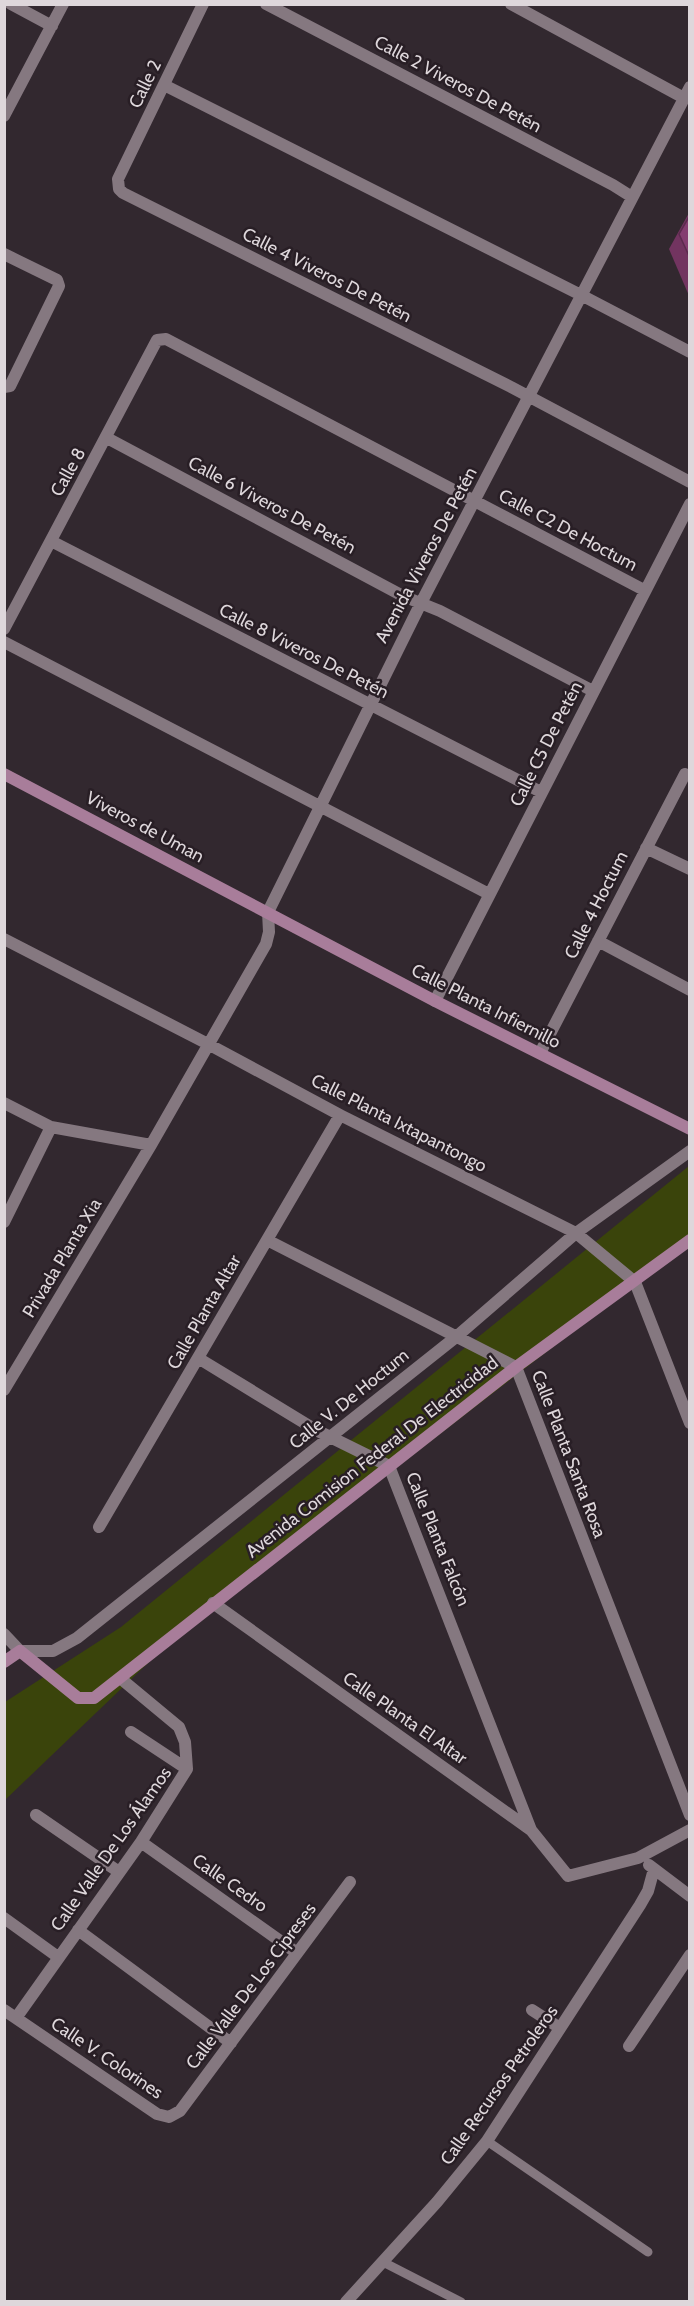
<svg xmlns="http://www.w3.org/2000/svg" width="694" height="2306" font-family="Cabin,sans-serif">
<rect width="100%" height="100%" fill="#32282f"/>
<path fill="#3a440b" d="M 689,1166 L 689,1242 L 169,1643 L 5,1800 L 5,1702 L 121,1627 Z"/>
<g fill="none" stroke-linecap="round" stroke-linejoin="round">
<path stroke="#857880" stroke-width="9" d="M 487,2141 L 648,2252
M 383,2262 L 461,2302"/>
<path stroke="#857880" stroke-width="12" d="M 11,4 L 52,26
M 203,4 L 118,179 L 119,189 L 123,193 L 511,387 L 690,482
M 266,4 L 613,185 L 632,197
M 511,4 L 684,98
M 164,85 L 581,295 L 690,352
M 4,116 L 63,4
M 4,254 L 57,280 L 59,286 L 10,386 L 4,387
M 107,438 L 403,596 L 440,611 L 593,691
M 51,541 L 541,792
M 4,629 L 157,340 L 166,339 L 644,590
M 4,642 L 489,894
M 646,848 L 690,869
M 4,939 L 208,1044 L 340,1115 L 576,1233 L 635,1282 L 690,1423
M 598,941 L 690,990
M 435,1001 L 690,504
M 540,1053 L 685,774
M 4,1103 L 51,1127 L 151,1145
M 4,1222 L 51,1127
M 267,1240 L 516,1367 L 690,1815
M 198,1358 L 316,1430 L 389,1466 L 531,1830
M 4,1390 L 151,1145 L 266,944 L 269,932 L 268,912 L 421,603 L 690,87
M 99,1527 L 340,1115
M 213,1603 L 531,1830 L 568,1876 L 638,1858 L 690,1830
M 4,1634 L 20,1651 L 53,1651 L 77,1638 L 456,1337 L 576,1233 L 690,1151
M 131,1732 L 187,1769
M 36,1815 L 119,1872
M 141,1842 L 297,1953
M 649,1865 L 690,1896
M 4,1918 L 58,1957
M 78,1930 L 231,2043
M 4,2010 L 157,2114 L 169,2117 L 180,2111 L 350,1882
M 532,2010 L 560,2028
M 16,2018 L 141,1842 L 187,1769 L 185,1742 L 179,1727 L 120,1678
M 629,2046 L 690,1955
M 346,2302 L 437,2202 L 487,2141 L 640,1905 L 648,1891 L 654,1869"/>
<path stroke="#a87d9a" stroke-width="12" d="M 4,774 L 435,1001 L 690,1129
M 4,1662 L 20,1651 L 78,1698 L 94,1698 L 516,1367 L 690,1240"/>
</g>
<path fill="#723460" d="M 690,211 L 690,298 L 669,249 Z"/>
<path fill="#843d70" stroke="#5c2b4e" stroke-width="1.5" d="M 690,215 L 690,258 L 679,234 Z"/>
<g text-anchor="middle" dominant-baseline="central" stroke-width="5" stroke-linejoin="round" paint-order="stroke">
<g font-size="18" fill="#ded7db" stroke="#281e25">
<text transform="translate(145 84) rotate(-64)">Calle 2</text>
<text transform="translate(458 84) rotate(28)">Calle 2 Viveros De Petén</text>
<text transform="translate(327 275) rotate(27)">Calle 4 Viveros De Petén</text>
<text transform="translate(68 472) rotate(-61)">Calle 8</text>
<text transform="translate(272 505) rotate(28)">Calle 6 Viveros De Petén</text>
<text transform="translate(568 530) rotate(28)">Calle C2 De Hoctum</text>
<text transform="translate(426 555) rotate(-62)">Avenida Viveros De Petén</text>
<text transform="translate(304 651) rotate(27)">Calle 8 Viveros De Petén</text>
<text transform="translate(546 744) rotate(-63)">Calle C5 De Petén</text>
<text transform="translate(145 827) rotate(28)">Viveros de Uman</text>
<text transform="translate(596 905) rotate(-63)">Calle 4 Hoctum</text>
<text transform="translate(486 1006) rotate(27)">Calle Planta Infiernillo</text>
<text transform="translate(399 1123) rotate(27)">Calle Planta Ixtapantongo</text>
<text transform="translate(62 1258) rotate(-59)">Privada Planta Xia</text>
<text transform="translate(204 1312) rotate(-60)">Calle Planta Altar</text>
<text transform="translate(349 1399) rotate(-39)">Calle V. De Hoctum</text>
<text transform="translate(569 1454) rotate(69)">Calle Planta Santa Rosa</text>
<text transform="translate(372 1457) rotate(-38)">Avenida Comision Federal De Electricidad</text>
<text transform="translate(438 1539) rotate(68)">Calle Planta Falcón</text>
<text transform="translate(405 1718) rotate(35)">Calle Planta El Altar</text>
<text transform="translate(111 1849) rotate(-55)">Calle Valle De Los Álamos</text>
<text transform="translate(230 1883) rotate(35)">Calle Cedro</text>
<text transform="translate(251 1986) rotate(-53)">Calle Valle De Los Cipreses</text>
<text transform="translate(107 2058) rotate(34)">Calle V. Colorines</text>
<text transform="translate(499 2085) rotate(-55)">Calle Recursos Petroleros</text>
</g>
</g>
<rect width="694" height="2306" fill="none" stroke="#ded7db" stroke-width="12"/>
</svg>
